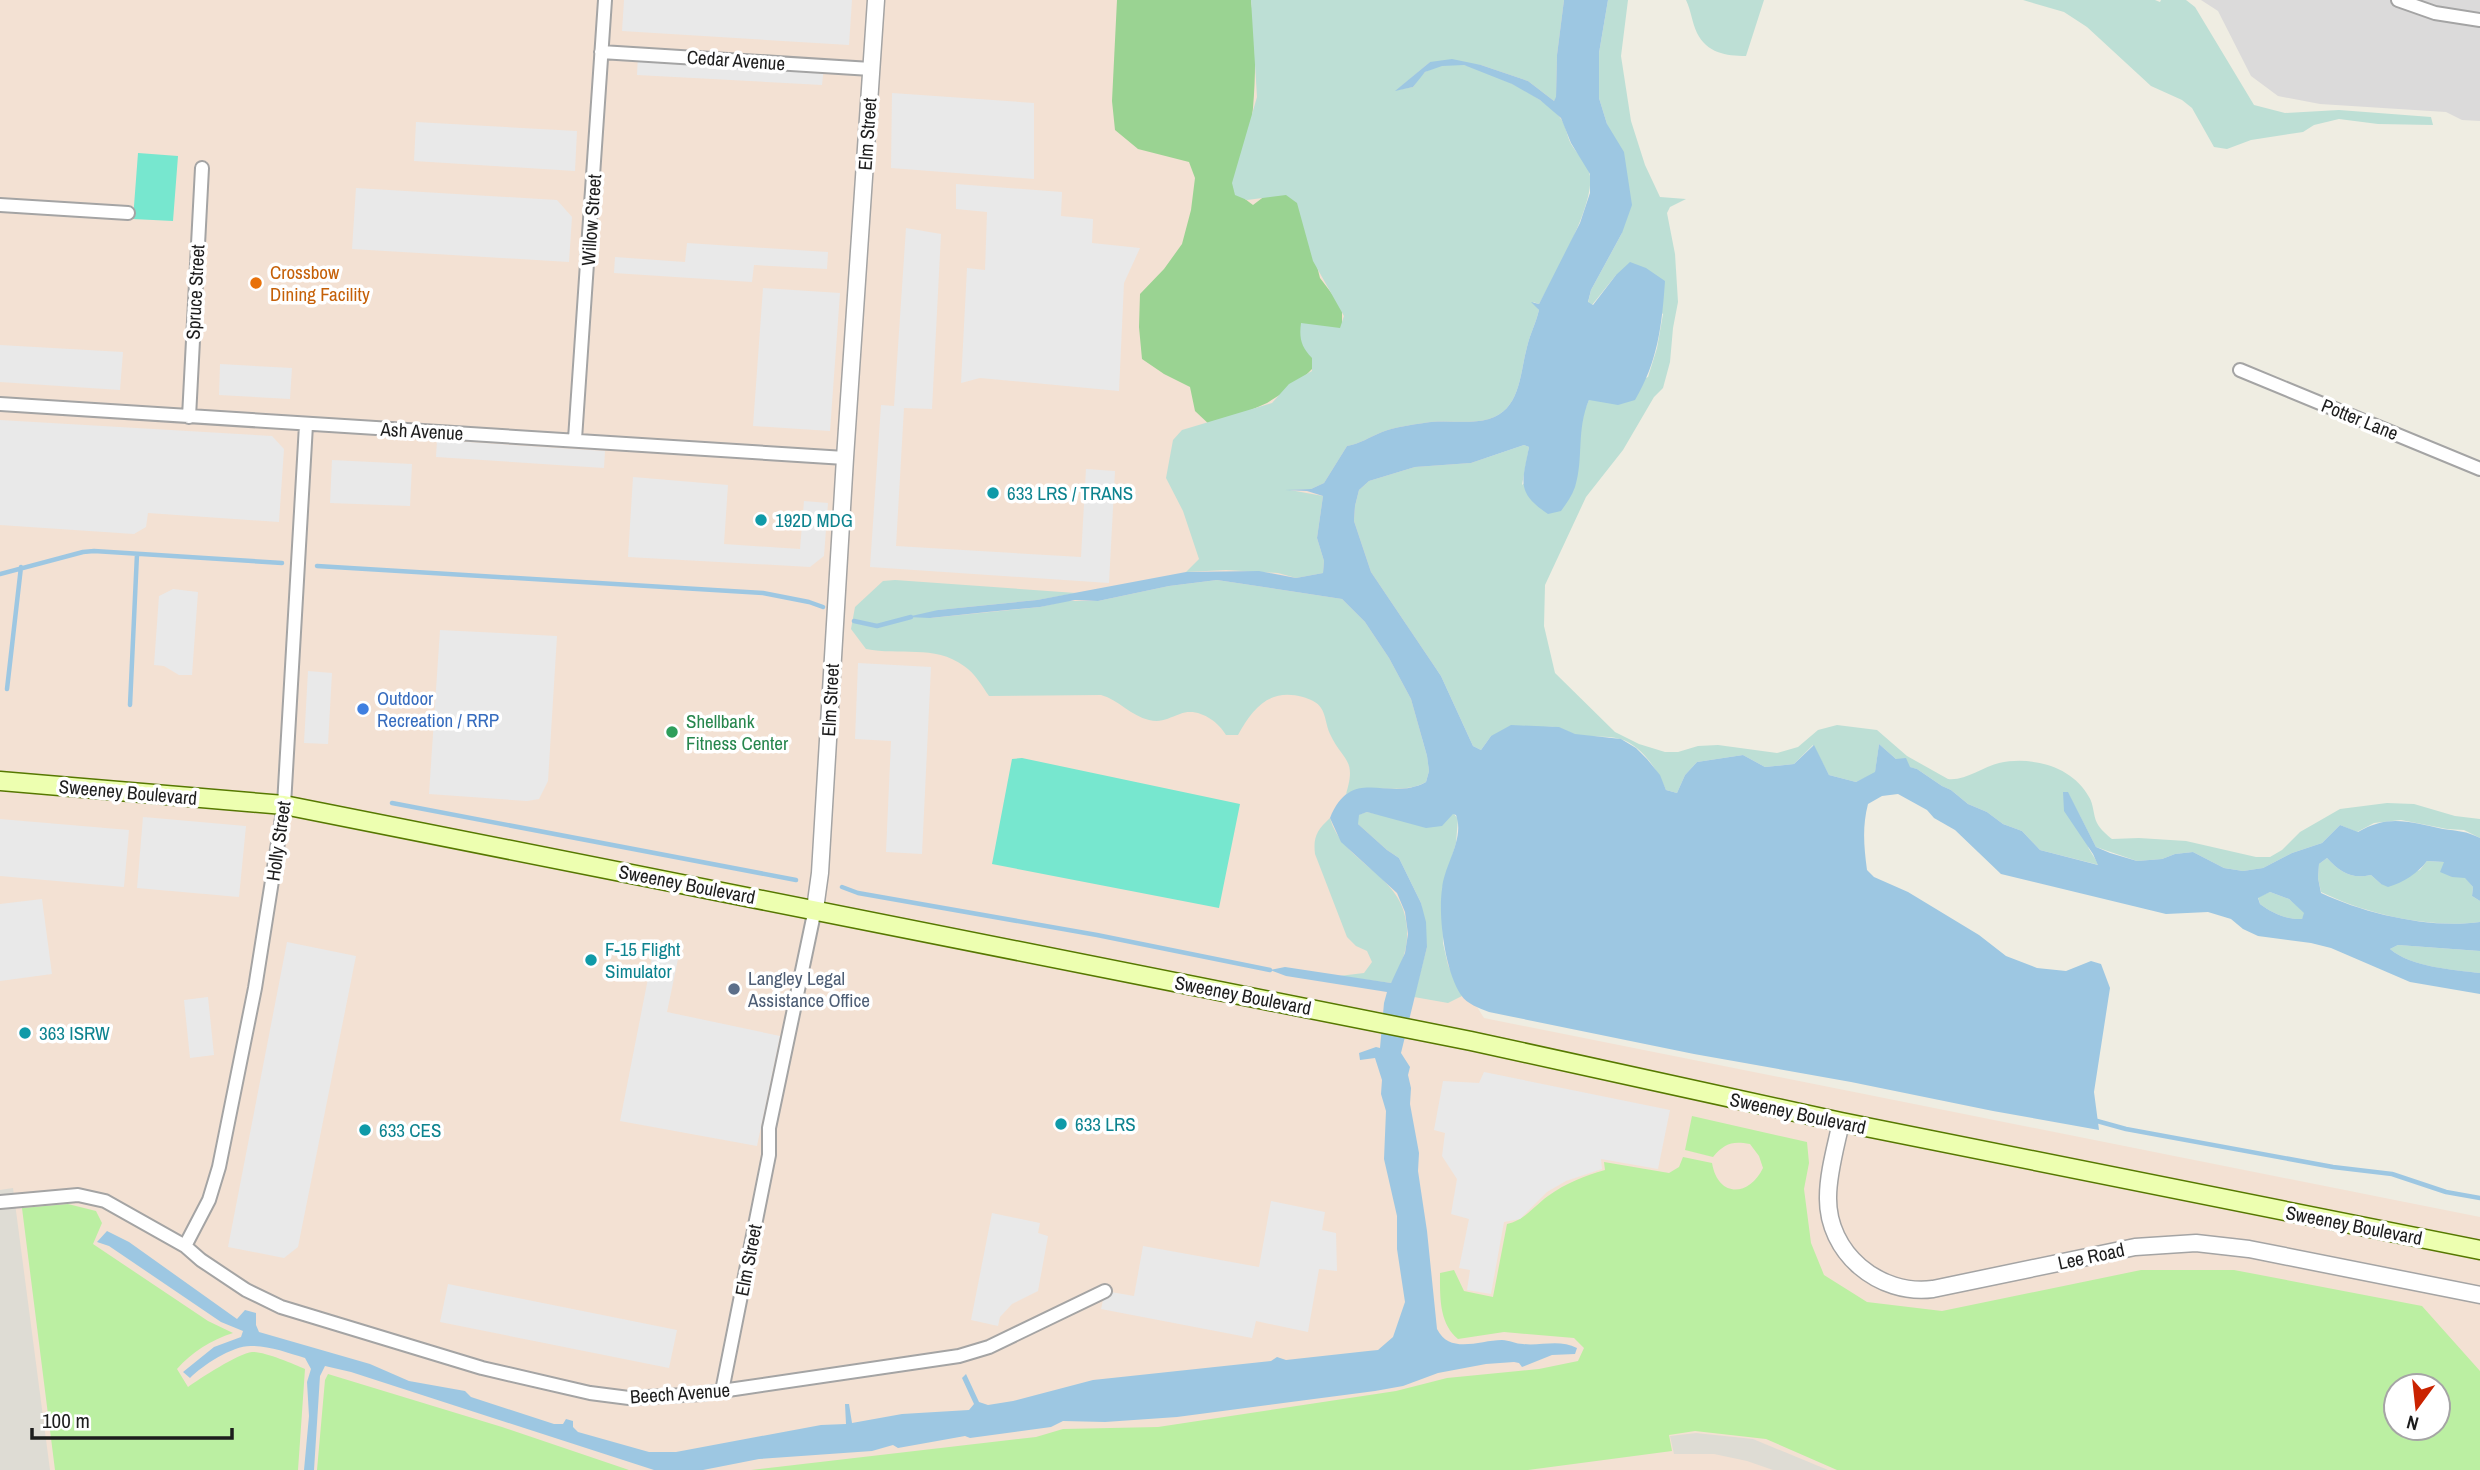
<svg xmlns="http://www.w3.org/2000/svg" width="2480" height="1470" font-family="'Archivo Narrow',sans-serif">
<rect width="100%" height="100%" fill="#efede2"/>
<path fill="#dbdada" d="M 2201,0 L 2480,0 L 2480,121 L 2462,120 L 2446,112 L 2320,104 L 2278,96 L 2251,76 L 2218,11 Z"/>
<path fill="#f3e1d3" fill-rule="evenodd" d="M 0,0 L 1591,0 L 1391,871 L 1484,1018 L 2480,1217 L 2480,1470 L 0,1470 ZM 2396,1386 L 2438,1386 L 2438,1428 L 2396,1428 Z"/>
<path fill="#dedcd4" d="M 13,1188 L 50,1470 L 0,1470 L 0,1190 Z
M 1696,1433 L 1753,1439 L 1828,1470 L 1773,1470 L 1747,1461 L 1714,1454 L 1674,1454 L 1670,1436 Z"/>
<path fill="#bbefa2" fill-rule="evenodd" d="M 1692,1116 L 1807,1142 L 1809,1163 L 1804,1189 L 1811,1243 L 1824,1275 L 1867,1302 L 1942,1311 L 2141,1270 L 2234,1270 L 2422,1306 L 2480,1371 L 2480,1470 L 1837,1470 L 1766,1439 L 1695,1431 L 1669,1435 L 1672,1451 L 1528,1470 L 751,1470 L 1036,1437 L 1063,1429 L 1158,1427 L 1396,1391 L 1447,1378 L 1539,1369 L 1578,1361 L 1584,1348 L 1574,1338 L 1504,1332 L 1458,1339 C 1439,1323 1440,1297 1440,1273 L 1454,1270 L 1464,1291 L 1493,1297 L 1507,1224 C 1525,1220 1533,1207 1548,1196 C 1566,1183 1584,1176 1605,1170 L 1604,1162 L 1669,1173 L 1679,1167 L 1683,1157 L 1712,1163 C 1718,1198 1749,1197 1763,1168 L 1759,1156 L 1750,1144 C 1732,1141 1725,1143 1713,1157 L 1685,1150 ZM 2438,1386 L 2438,1428 L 2396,1428 L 2396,1386 Z
M 68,1204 L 96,1211 L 102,1223 L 93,1244 L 208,1321 L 233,1333 C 211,1340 192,1352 177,1369 L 188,1387 C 199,1379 239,1353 252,1352 C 263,1351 294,1364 305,1369 L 298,1470 L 55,1470 L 22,1208 Z
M 328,1374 L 502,1427 L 629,1470 L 317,1470 L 325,1380 Z"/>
<path fill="#9ad392" d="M 1117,0 L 1251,0 C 1256,35 1256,73 1253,108 C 1250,138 1242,169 1245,199 L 1253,205 L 1270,192 L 1298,192 L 1320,278 L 1342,307 L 1342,328 L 1325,356 L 1297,384 L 1267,403 L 1212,427 L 1195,411 L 1190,387 L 1164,374 L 1142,359 L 1139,327 L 1140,294 L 1164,269 L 1182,244 L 1191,210 L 1195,178 L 1189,162 L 1138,149 L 1115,130 L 1112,101 Z"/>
<path fill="#bddfd5" d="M 1251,0 L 1564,0 L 1557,55 L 1556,98 L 1554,101 L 1528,81 L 1481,65 L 1430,62 L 1397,90 L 1413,87 C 1417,82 1421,74 1427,71 C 1437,65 1453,63 1464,65 C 1487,68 1549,100 1561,119 C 1566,126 1567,136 1571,144 C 1577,154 1589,165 1590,176 C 1594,206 1554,277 1539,304 L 1533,302 L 1539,310 C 1536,323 1530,334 1527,347 C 1520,372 1521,410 1489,419 C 1468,425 1445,419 1424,423 C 1410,425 1395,427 1382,432 C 1370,437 1359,444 1347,446 L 1324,483 L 1311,489 L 1290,490 L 1323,496 L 1317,538 L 1324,561 L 1323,573 L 1296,578 L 1278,573 L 1226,570 L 1186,572 L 1199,559 L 1183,511 L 1166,478 L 1173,440 L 1182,430 L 1272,403 L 1289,384 L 1312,371 L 1312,358 C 1301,347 1299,338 1301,323 L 1340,328 L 1344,316 L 1313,261 L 1297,203 L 1286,195 L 1247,200 L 1235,195 L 1232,183 L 1257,97 Z
M 1608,0 L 1628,0 L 1621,56 L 1631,121 L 1645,165 L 1660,197 L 1686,199 L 1670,207 L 1667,213 L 1675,254 L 1678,302 L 1673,328 L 1670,362 L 1663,388 L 1654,397 L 1623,450 L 1586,497 L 1545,585 L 1544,626 L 1555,673 L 1615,732 L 1639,744 L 1665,752 L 1678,752 L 1698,746 L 1718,745 L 1777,753 L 1798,747 L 1818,730 L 1837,725 L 1877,730 L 1907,756 L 1948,779 C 1965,781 1983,767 1999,763 C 2032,756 2072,766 2089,797 C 2094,805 2093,815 2097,823 C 2100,829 2107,835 2112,839 L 2139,838 L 2186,841 L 2256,857 L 2270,857 L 2282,850 L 2300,832 L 2340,809 L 2387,803 L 2414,804 L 2455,816 L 2480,819 L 2480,838 L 2464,830 L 2447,829 L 2401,820 L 2374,823 L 2357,832 L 2340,825 L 2322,843 L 2292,853 L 2263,868 L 2243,871 L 2224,868 L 2193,852 L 2175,854 L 2162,859 L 2137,861 L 2096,847 L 2068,793 L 2089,849 L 2099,865 L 2040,850 L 2022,831 L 2003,824 L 1987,812 L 1968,804 L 1951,790 L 1942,786 L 1917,769 L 1909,767 L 1896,759 L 1879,744 L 1875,773 L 1856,782 L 1829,775 L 1813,745 L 1794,764 L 1765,767 L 1743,755 L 1697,762 L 1685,775 L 1677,793 L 1666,790 C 1658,771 1642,745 1620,739 C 1606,735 1590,738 1576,735 C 1569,733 1563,728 1556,727 C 1535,725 1512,733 1491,736 L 1481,750 L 1473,746 L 1441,676 L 1371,572 L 1354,521 L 1355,506 L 1359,490 L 1369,481 L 1415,467 L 1471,463 L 1524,445 L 1529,447 L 1522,485 L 1579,436 L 1582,416 L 1589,400 L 1596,400 L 1648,377 L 1657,348 L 1663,314 L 1616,275 L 1592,305 L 1588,303 L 1591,290 L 1622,233 L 1607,124 L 1599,98 L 1597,79 L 1599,53 Z
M 1686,0 L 1764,0 L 1746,56 C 1726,56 1707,53 1697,33 C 1692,23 1691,10 1686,0 Z
M 2023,0 L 2155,0 L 2160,2 L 2161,0 L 2186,0 L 2195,7 L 2254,105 L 2285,113 L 2339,110 L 2431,117 L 2433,125 L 2378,124 L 2339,119 L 2314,125 L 2303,132 L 2251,140 L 2227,149 L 2214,147 L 2192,108 L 2182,100 L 2151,86 L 2087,27 L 2064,12 Z
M 895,580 L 1076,593 L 1037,600 L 938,610 L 930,618 L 1040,607 L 1066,601 L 1098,601 L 1169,586 L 1217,580 L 1342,599 L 1365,622 L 1389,658 L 1411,699 L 1427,756 L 1429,771 L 1426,782 C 1401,796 1372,782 1346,794 C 1357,758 1343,762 1330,734 C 1326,726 1326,715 1321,708 C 1318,702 1309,699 1303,697 C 1269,688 1253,708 1238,735 L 1226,735 C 1217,720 1197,707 1180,714 C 1168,718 1162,723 1149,720 C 1131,716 1119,700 1101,695 L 989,696 C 982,686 975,673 964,666 C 934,644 900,656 866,649 L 851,629 L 855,607 L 883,581 Z
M 1367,812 L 1385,816 L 1454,814 L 1458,819 L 1456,843 L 1442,889 L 1443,943 L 1448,965 L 1462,996 L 1448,1003 L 1414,997 L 1427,947 L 1421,903 L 1399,858 L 1387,850 L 1358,824 L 1358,815 Z
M 1330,818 C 1342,862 1400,874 1406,921 C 1410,944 1403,963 1391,983 L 1339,976 L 1364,973 L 1372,962 L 1367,951 L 1356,946 L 1347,937 L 1315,854 C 1313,837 1317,830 1330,818 Z
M 2327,858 C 2341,873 2351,879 2371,875 L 2381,884 L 2420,870 L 2427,861 L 2444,862 L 2452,877 L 2465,877 L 2473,887 L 2472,896 L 2480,901 L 2480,922 C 2430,929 2366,914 2321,892 L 2318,878 L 2319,864 Z
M 2270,892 L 2289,899 L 2305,913 L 2302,919 C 2287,920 2272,913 2260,904 L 2258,897 Z
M 2398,945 L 2480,951 L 2480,973 C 2453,970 2411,967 2390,949 Z"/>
<path fill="#77e7cf" d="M 138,153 L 178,156 L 173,221 L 133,219 Z
M 1022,758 L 1240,804 L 1219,908 L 992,864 L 1012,759 Z"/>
<path fill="#e9e9e9" d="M 624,0 L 852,0 L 849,45 L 622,31 Z
M 638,54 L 824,66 L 822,85 L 637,75 Z
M 892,93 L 1034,103 L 1034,179 L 891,168 Z
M 416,122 L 577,131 L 575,171 L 414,161 Z
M 956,184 L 1062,192 L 1061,216 L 1093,219 L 1092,243 L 1140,248 L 1124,283 L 1119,391 L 980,378 L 961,383 L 967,268 L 985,270 L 987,212 L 956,209 Z
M 356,188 L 557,200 L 572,217 L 569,262 L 352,249 Z
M 906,228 L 941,234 L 932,409 L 904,408 L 896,546 L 1081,557 L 1086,469 L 1115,471 L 1109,583 L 870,567 L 881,405 L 894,406 Z
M 687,243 L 828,252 L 827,269 L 754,265 L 752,282 L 614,273 L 615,257 L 685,262 Z
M 763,288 L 840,293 L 830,431 L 753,426 Z
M 0,345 L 123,352 L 120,390 L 0,382 Z
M 220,364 L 292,368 L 290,399 L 219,395 Z
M 0,420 L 272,436 L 284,449 L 279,522 L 148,513 L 146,527 L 134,534 L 0,525 Z
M 437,440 L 605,451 L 604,468 L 436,457 Z
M 332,460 L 412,464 L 410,506 L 330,503 Z
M 633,477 L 728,485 L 724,544 L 800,549 L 804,501 L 828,503 L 824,556 L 810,567 L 628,557 Z
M 173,589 L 198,592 L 192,675 L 179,675 L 164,666 L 154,665 L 159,596 Z
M 440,630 L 557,636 L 548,781 L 539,799 L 527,801 L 429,794 Z
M 858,663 L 931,667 L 922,854 L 886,852 L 891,741 L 855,739 Z
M 308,671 L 332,673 L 328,744 L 304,743 Z
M 143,817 L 246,826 L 239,897 L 137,888 Z
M 0,819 L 129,830 L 124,887 L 0,876 Z
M 42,899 L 52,974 L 0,981 L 0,904 Z
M 287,942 L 356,956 L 298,1247 L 284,1258 L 228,1247 Z
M 653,953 L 678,959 L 667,1012 L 780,1036 L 757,1146 L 620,1121 Z
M 208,997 L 214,1055 L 190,1058 L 184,1000 Z
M 1484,1072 L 1670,1110 L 1658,1169 L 1601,1159 L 1602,1169 L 1566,1181 L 1547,1192 L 1520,1219 L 1504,1222 L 1491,1294 L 1467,1290 L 1470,1270 L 1459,1268 L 1469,1219 L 1451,1214 L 1457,1179 L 1442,1156 L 1445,1133 L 1434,1130 L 1443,1081 L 1479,1083 Z
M 1271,1201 L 1325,1212 L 1322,1230 L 1336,1233 L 1337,1271 L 1319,1269 L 1308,1332 L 1256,1321 L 1252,1338 L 1101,1309 L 1105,1291 L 1134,1296 L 1143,1246 L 1259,1267 Z
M 992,1213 L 1040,1223 L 1038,1233 L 1048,1236 L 1038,1291 L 1012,1304 L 1000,1317 L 998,1326 L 971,1320 Z
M 448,1284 L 677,1330 L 669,1368 L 440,1322 Z"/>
<path fill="#9dc7e2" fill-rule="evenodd" d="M 1564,0 L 1608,0 L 1599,53 L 1599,98 L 1607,124 L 1624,152 L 1632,205 L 1622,233 L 1591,290 L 1588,302 L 1593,305 L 1616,275 L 1630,262 L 1646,268 L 1665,281 C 1662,325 1658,361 1635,400 L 1618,405 L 1589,400 C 1576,430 1584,458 1575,487 C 1572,496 1566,504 1561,511 L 1548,514 C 1516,492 1522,483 1529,447 L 1524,445 L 1471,463 L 1415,467 L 1369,481 L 1359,490 L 1355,506 L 1354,521 L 1371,572 L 1441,676 L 1473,746 L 1481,750 L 1491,736 L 1511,725 L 1559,727 L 1575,734 L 1621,739 L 1636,748 L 1647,759 L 1660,775 L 1666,790 L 1677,793 L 1685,775 L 1697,762 L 1743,755 L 1765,767 L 1794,764 L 1814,745 L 1829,775 L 1856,782 L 1875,772 L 1879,744 L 1896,759 L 1906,758 L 1910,767 L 1917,769 L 1942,786 L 1951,790 L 1968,804 L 1987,812 L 2003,824 L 2022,831 L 2040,850 L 2098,865 L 2093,854 L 2064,811 L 2063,792 L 2068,792 L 2096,847 L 2110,853 L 2137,861 L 2162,859 L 2175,854 L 2193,852 L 2224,868 L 2243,871 L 2263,868 L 2292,853 L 2322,843 L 2340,825 L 2358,832 C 2389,814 2409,822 2443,829 C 2458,831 2466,831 2480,838 L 2480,901 L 2472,896 L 2473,887 L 2465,878 L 2452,877 L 2440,872 L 2444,862 L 2427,861 C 2417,874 2404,882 2388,887 L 2381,884 L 2371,875 C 2351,879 2341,873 2327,858 L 2319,864 L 2318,878 L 2321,893 C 2366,914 2430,929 2480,922 L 2480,951 L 2398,945 L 2390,949 C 2411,967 2454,970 2480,973 L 2480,994 L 2410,982 L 2331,948 L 2311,943 L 2258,936 L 2243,929 L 2231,919 L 2208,912 L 2166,914 L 2001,874 L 1955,830 L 1934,818 L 1927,810 L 1898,794 L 1882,796 L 1868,804 C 1862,827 1864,847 1867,870 L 1874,877 L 1908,892 L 1979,935 L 2006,956 L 2037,968 L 2066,971 L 2091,961 L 2101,964 L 2110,988 L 2094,1092 L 2099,1130 L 1993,1111 L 1851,1082 L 1694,1054 L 1489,1012 C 1479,1008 1467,1004 1461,995 C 1445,971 1438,917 1442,889 C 1444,865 1465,839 1456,815 L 1453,814 L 1442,826 L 1426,828 L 1367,812 L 1359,815 L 1358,824 L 1387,850 L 1399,858 L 1421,903 L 1426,922 L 1427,947 L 1401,1053 L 1410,1067 L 1408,1075 L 1411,1088 L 1410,1104 L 1419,1153 L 1418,1171 L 1427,1231 L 1437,1329 C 1450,1355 1480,1340 1502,1340 C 1509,1340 1516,1344 1523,1344 C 1541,1346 1560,1339 1577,1348 L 1575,1354 L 1552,1355 L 1522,1367 L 1519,1363 L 1514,1362 L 1486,1364 L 1438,1373 L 1403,1386 L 1375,1391 L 1177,1417 L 1105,1422 L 1063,1421 L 1051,1427 L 970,1438 L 965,1436 L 898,1448 L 893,1445 L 872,1451 L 759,1459 L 703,1470 L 654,1470 L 351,1372 L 325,1366 L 320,1376 L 314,1470 L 304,1470 L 309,1416 L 307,1382 L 311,1369 L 305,1358 C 288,1353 270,1346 252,1346 C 233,1345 203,1365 190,1378 L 183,1372 L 214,1347 L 241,1337 L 243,1331 L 221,1322 L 109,1246 L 97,1242 L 107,1231 L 129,1242 L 237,1319 L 245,1310 L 256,1313 L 256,1325 L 259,1332 L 370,1364 L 409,1381 L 465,1391 L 471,1397 L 554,1424 L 563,1424 L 566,1419 L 573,1421 L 573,1427 L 578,1432 L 649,1452 L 676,1452 L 821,1425 L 846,1424 L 845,1404 L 849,1404 L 852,1423 L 902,1414 L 969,1410 L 974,1404 L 962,1378 L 966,1374 L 979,1402 L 988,1405 L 1013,1401 L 1093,1380 L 1271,1361 L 1277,1357 L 1286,1360 L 1368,1351 L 1378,1350 L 1393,1337 L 1405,1302 L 1397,1249 L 1397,1216 L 1384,1159 L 1386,1111 L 1381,1094 L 1382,1080 L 1375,1058 L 1360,1060 L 1359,1053 L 1376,1047 L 1380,1048 L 1384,1003 L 1387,992 L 1286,976 L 1270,970 L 1285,967 L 1391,983 L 1405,953 L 1408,934 L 1405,912 L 1397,893 L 1341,842 L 1330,818 C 1352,764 1388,803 1426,782 L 1429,771 L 1427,756 L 1411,699 L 1389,658 L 1365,622 L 1342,599 L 1217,580 L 1169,586 L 1098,601 L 1075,600 L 1040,607 L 987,612 L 930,618 L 907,617 L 938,610 L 1037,600 L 1186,572 L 1259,571 L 1296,578 L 1323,573 L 1324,561 L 1317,538 L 1323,496 L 1307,491 L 1285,490 L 1311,489 L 1324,483 L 1347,446 C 1359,444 1370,437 1382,432 C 1395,427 1410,425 1424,423 C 1445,419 1468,425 1489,419 C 1521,410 1520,372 1527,347 C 1530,334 1536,323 1539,310 L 1531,302 L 1539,304 L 1580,223 L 1590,193 L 1590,174 L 1571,143 L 1561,118 L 1540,100 L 1512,84 L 1464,65 L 1442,66 L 1425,72 L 1413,87 L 1395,91 L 1430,62 L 1452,59 L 1481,65 L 1528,81 L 1554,101 L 1556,97 L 1557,55 ZM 2270,892 L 2289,899 L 2304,913 L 2302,919 C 2287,920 2272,913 2260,904 L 2258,898 Z"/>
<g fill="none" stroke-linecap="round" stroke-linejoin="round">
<path stroke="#9dc7e2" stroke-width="4.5" d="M 317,566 L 763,593 L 809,602 L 823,607
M 0,574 L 83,552 L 94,551 L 282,563
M 854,621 L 877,626 L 911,617
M 7,689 L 21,567
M 130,705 L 137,554
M 392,803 L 796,880
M 842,887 L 858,893 L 1097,935 L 1270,970
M 2097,1121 L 2126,1129 L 2333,1167 L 2392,1174 L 2446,1192 L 2480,1198"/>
<g stroke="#a4a4a4" stroke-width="16">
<path id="minor" d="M 2398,0 L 2435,13 L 2480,20
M 601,52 L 871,69
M 0,205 L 128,213
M 2240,370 L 2480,469
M 0,404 L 845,458
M 189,417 L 202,168
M 575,439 L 605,0
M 0,1202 L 78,1195 L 105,1201 L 185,1246 L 201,1260 L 246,1290 L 281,1307 L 482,1368 L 590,1393 L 629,1398 L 701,1394 L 959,1356 L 989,1347 L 1105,1291
M 185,1246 L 209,1200 L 219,1167 L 255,988 L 284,805 L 306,425
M 722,1391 L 769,1155 L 769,1128 L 815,909"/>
</g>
<g stroke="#a4a4a4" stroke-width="19">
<path id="tertiary" d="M 815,909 L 820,873 L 845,458 L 876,0
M 1841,1122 C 1836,1146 1828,1173 1828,1197 C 1827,1253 1879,1296 1933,1289 L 2135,1247 L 2196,1243 L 2249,1249 L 2480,1295"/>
</g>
<g stroke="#567800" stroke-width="21">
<path id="secondary" d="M 0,781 L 284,805 L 1471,1041 L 1841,1122 L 2480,1250"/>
</g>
<use href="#minor" stroke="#fff" stroke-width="12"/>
<use href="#tertiary" stroke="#fff" stroke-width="16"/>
<use href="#secondary" stroke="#edffb0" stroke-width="18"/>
</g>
<circle fill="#e8710a" stroke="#fff" stroke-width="2.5" cx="256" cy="283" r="7"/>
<g fill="#0f9aa8" stroke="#fff" stroke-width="2.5">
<circle cx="993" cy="493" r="7"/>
<circle cx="761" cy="520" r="7"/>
<circle cx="591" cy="960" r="7"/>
<circle cx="25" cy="1033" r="7"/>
<circle cx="1061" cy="1124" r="7"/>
<circle cx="365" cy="1130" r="7"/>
</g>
<circle fill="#3f7fe0" stroke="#fff" stroke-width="2.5" cx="363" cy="709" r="7"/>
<circle fill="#2e9e5b" stroke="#fff" stroke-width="2.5" cx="672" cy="732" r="7"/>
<circle fill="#5c6f8a" stroke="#fff" stroke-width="2.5" cx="734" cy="989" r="7"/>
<g text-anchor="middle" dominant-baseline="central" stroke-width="7" stroke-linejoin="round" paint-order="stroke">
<g font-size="19" fill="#1d1d1d" stroke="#fff">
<text transform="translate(736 60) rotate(4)">Cedar Avenue</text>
<text transform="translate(867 134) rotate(-86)">Elm Street</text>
<text transform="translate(591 220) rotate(-86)">Willow Street</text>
<text transform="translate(195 292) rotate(-87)">Spruce Street</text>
<text transform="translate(2360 419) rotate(22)">Potter Lane</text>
<text transform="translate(422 431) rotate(3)">Ash Avenue</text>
<text transform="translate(830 700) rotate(-87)">Elm Street</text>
<text transform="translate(128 792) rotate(5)">Sweeney Boulevard</text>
<text transform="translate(278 841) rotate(-82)">Holly Street</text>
<text transform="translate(687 884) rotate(11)">Sweeney Boulevard</text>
<text transform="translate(1243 995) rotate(11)">Sweeney Boulevard</text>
<text transform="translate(1798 1113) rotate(12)">Sweeney Boulevard</text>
<text transform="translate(2354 1225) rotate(11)">Sweeney Boulevard</text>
<text transform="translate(2091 1256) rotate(-12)">Lee Road</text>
<text transform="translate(748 1260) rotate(-79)">Elm Street</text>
<text transform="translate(680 1393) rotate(-4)">Beech Avenue</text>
</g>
<g font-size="19" fill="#c56008" stroke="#fff" text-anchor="start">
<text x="270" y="272">Crossbow<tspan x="270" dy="22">Dining Facility</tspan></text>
</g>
<g font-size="19" fill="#0d838f" stroke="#fff" text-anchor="start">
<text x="1007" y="493">633 LRS / TRANS</text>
<text x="775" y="520">192D MDG</text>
<text x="605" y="949">F-15 Flight<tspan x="605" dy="22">Simulator</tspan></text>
<text x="39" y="1033">363 ISRW</text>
<text x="1075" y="1124">633 LRS</text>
<text x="379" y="1130">633 CES</text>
</g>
<g font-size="19" fill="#366cbe" stroke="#fff" text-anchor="start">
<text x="377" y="698">Outdoor<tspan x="377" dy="22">Recreation / RRP</tspan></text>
</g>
<g font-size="19" fill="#27864d" stroke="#fff" text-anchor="start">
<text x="686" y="721">Shellbank<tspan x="686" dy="22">Fitness Center</tspan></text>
</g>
<g font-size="19" fill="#4e5e75" stroke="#fff" text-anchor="start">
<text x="748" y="978">Langley Legal<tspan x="748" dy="22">Assistance Office</tspan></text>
</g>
</g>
<g transform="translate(2417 1407) rotate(195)"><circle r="33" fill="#ffffff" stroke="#a5a5a5" stroke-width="2"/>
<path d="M0-5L12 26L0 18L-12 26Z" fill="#ca2300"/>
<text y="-10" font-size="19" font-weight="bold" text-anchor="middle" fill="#1d1d1d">N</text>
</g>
<path d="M32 1428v10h200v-10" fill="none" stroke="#1d1d1d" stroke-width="3.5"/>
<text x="42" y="1428" font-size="21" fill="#1d1d1d" stroke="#ffffff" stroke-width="5" paint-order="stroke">100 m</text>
</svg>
